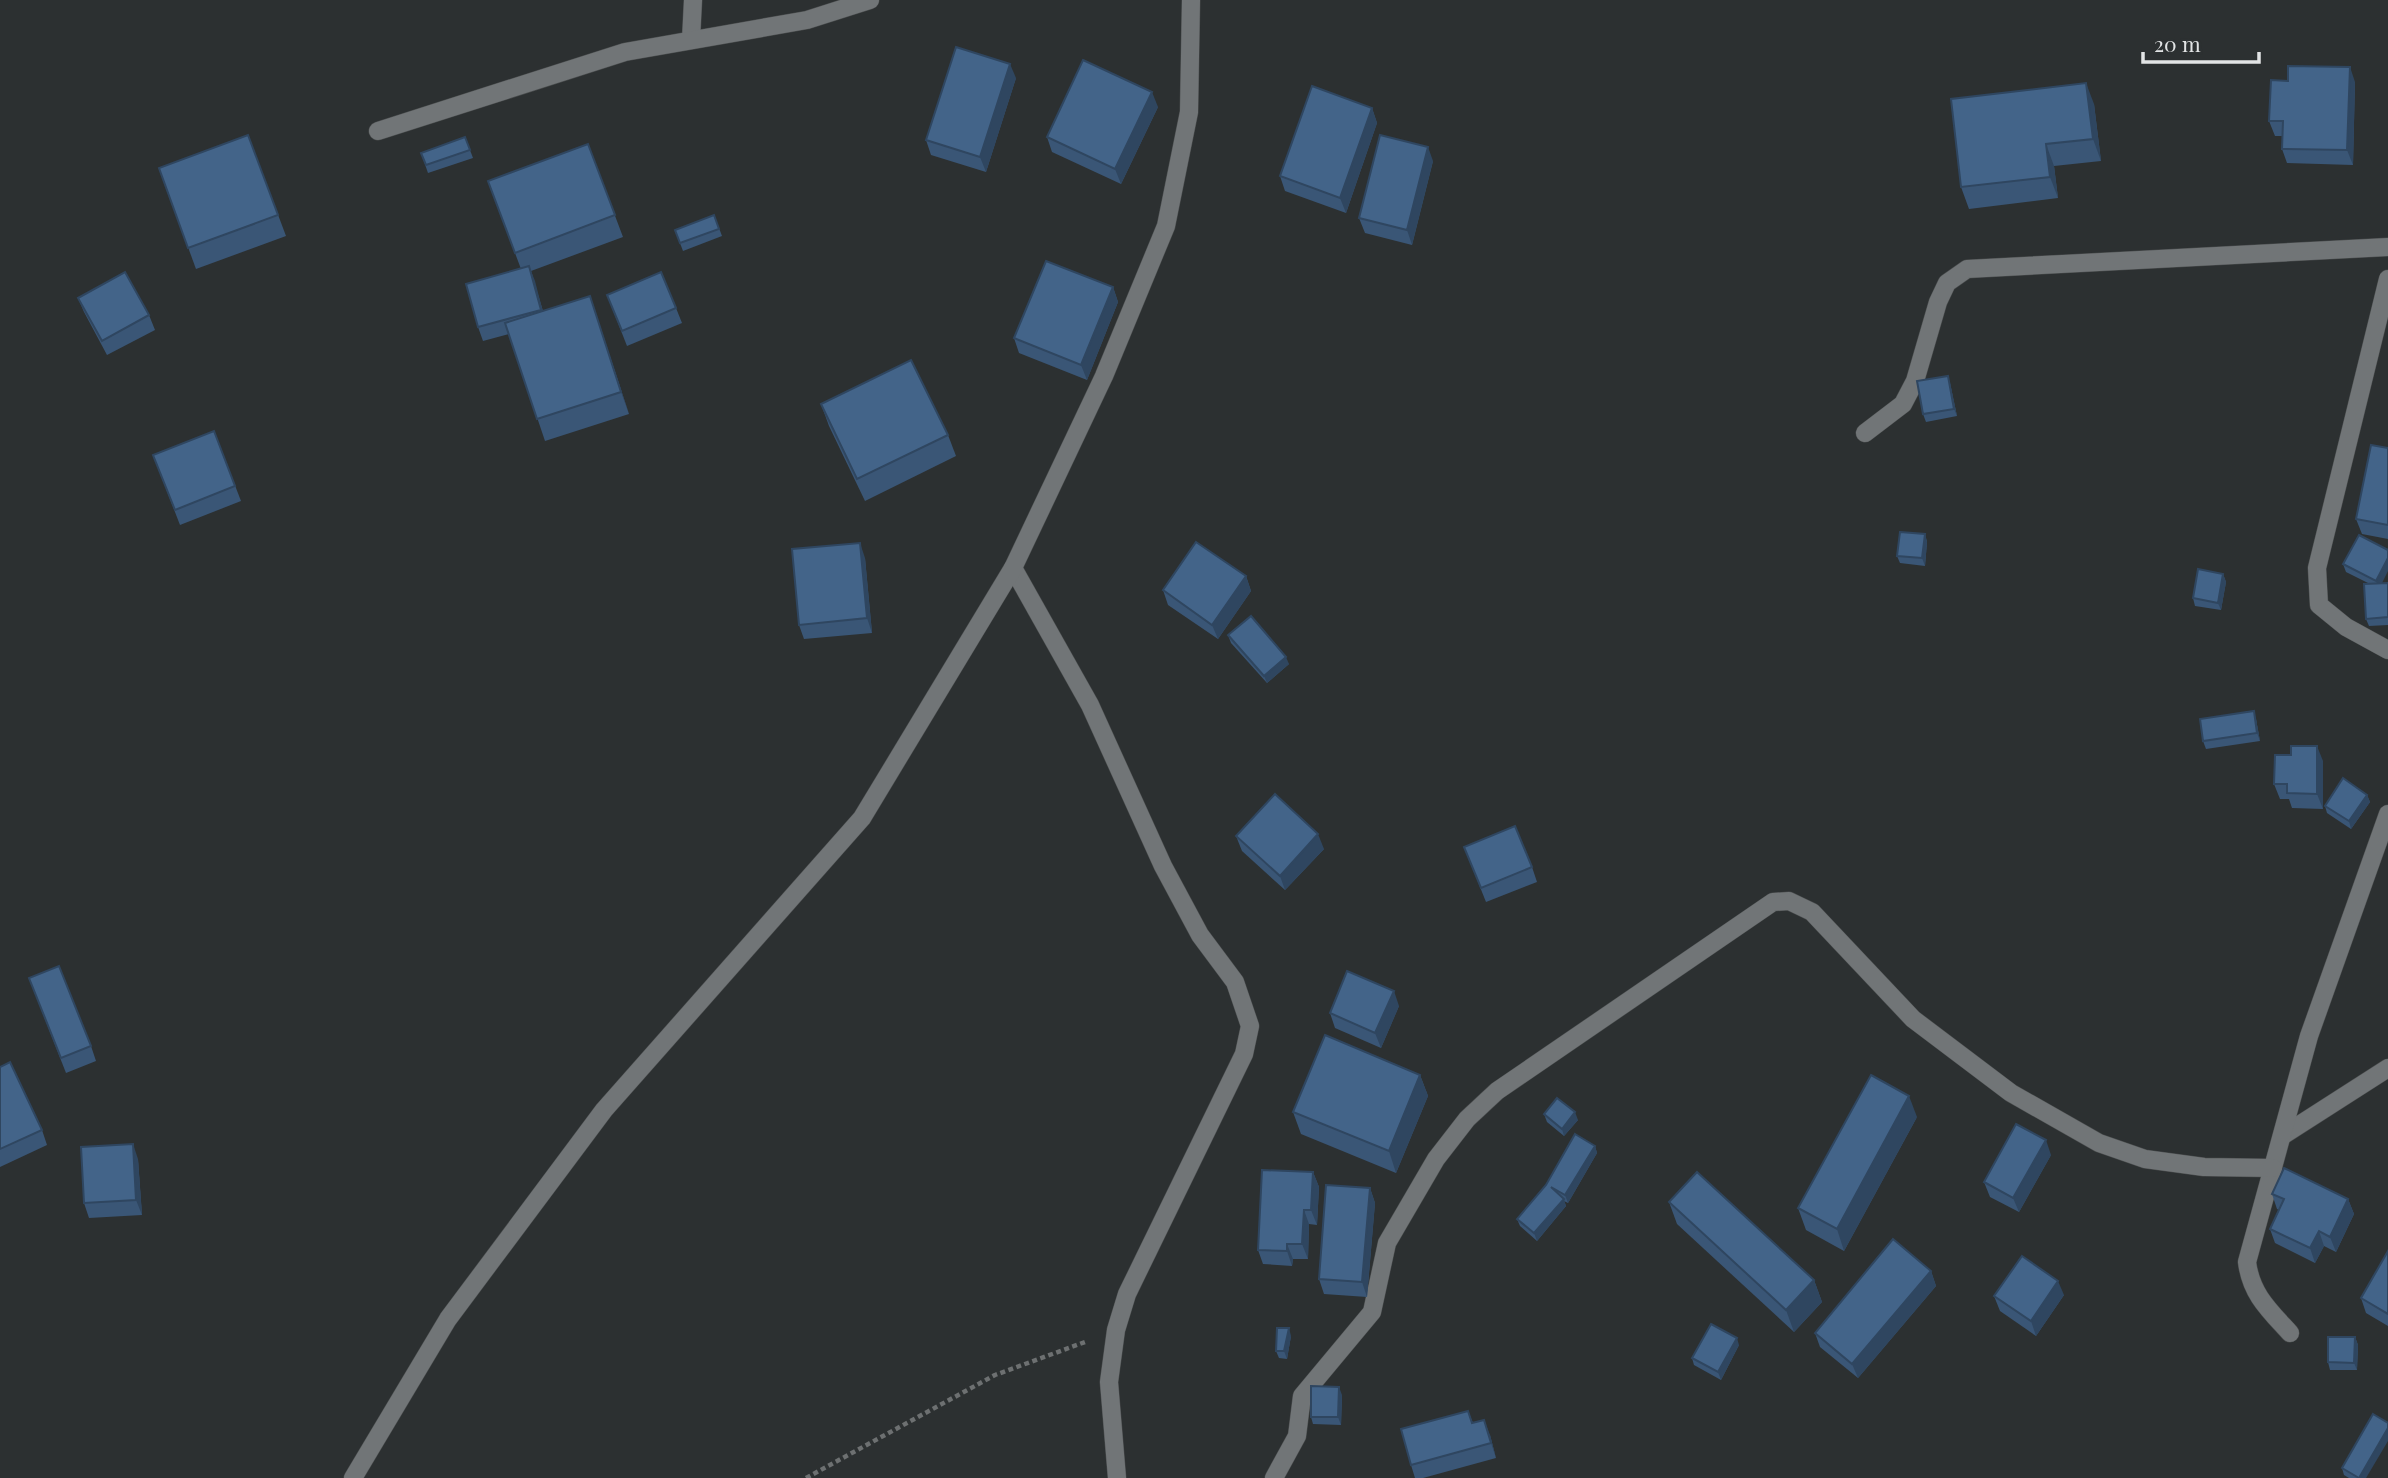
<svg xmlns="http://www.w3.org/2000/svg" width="2388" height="1478" viewBox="0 0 2388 1478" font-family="'Playfair Display',serif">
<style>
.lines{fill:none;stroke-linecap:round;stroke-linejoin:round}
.minor-casing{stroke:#4a4d4e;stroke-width:19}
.path{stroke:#6d7071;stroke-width:4.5;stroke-dasharray:5 3.5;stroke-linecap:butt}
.minor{stroke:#717577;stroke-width:18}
.wall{fill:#3a5676}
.shaded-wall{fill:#2f4660}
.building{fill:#436489;stroke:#2f4660;stroke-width:2}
</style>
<rect width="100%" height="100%" fill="#2c3031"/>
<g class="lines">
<defs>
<g id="minor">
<polyline points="691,40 693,0"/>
<polyline points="378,131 625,52 807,20 870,0"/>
<polyline points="2388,279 2317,568 2319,605 2346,627 2388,650"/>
<polyline points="1865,433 1903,404 1915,381 1938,302 1947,283 1967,269 2388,247"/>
<polyline points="1013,568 1090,705 1163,866 1200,935 1235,982 1250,1026 1244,1054 1127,1294 1116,1330 1109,1382 1117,1478"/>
<polyline points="2282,1136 2388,1068"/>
<path d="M2290,1333C2269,1310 2251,1294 2247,1262L2309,1036L2388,814"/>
<polyline points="353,1478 448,1319 604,1110 862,818 1013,568 1104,376 1166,226 1189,112 1191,0"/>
<polyline points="1274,1478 1297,1436 1302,1396 1372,1312 1387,1243 1436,1159 1467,1119 1497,1091 1773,902 1789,901 1812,912 1913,1019 2011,1093 2099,1143 2145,1159 2204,1167 2273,1168"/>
</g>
</defs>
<use href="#minor" class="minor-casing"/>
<polyline class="path" points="806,1478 995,1375 1085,1342"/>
<use href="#minor" class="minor"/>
</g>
<g class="wall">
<polygon points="1016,78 986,172 931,155 926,140"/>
<polygon points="2355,82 2353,165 2287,163 2282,149 2283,136 2275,136 2269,121"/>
<polygon points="2094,104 2101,161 2054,166 2058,198 1969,209 1961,187"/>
<polygon points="1158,107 1121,184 1052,152 1047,137"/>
<polygon points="1372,108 1377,123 1346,213 1285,191 1280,176"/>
<polygon points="248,135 286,236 196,269 159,168"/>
<polygon points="465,137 473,158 428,173 421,153"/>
<polygon points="588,144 623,237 531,271 543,311 597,317 629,414 545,441 509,334 483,341 478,327 521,269 488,181"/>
<polygon points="1433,161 1412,245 1365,233 1359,218"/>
<polygon points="714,215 722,236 683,251 675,230"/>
<polygon points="1113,287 1118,302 1087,380 1019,353 1014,338"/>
<polygon points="607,295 676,308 682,323 627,346"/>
<polygon points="78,298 149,315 155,330 107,355 84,312"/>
<polygon points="1950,383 1957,416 1926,422 1923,414"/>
<polygon points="821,404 948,435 956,456 865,501 829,426"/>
<polygon points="214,431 241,501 180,525 153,455"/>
<polygon points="2388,448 2388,539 2362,534 2356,519"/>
<polygon points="1925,534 1927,542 1925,566 1900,563 1897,556"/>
<polygon points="865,558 872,633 804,639 799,625"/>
<polygon points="2343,564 2382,583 2388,583 2388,625 2369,626 2366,619 2370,584 2346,572"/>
<polygon points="2223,574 2226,582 2221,610 2195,606 2193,598"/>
<polygon points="1246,576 1251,591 1218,639 1168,605 1163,590"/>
<polygon points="1228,635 1289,664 1267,683 1231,643"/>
<polygon points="2256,719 2260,741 2206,749 2203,741"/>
<polygon points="2323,761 2323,809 2292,808 2289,799 2280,799 2274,784"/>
<polygon points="2367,795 2370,802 2351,829 2327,813 2325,806"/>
<polygon points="1236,836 1324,849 1285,890 1242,851"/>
<polygon points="1464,847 1532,867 1537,882 1486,902"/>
<polygon points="29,978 91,1046 96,1061 66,1073"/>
<polygon points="1399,1006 1381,1048 1335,1028 1330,1013"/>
<polygon points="0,1067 42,1130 47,1145 0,1167"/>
<polygon points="1420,1075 1428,1096 1396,1173 1301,1134 1293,1112"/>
<polygon points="1544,1114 1578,1120 1564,1136 1547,1122"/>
<polygon points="1917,1117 1844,1251 1806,1230 1798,1208"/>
<polygon points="1595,1146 1597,1153 1568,1203 1564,1201 1566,1206 1537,1241 1520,1226 1517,1219"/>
<polygon points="2051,1155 2019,1212 1990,1197 1984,1182"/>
<polygon points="138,1159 142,1215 89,1218 84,1203"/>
<polygon points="1313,1172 1319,1187 1317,1225 1309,1224 1308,1259 1293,1259 1292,1266 1263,1264 1258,1250"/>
<polygon points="1370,1188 1375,1203 1367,1297 1324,1294 1319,1279"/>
<polygon points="2272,1194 2348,1199 2354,1214 2336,1252 2324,1246 2315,1263 2275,1243 2270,1229 2279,1210 2277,1209"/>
<polygon points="1669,1202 1814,1280 1822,1302 1794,1332 1677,1224"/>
<polygon points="2388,1251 2388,1326 2366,1313 2361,1298"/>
<polygon points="1931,1271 1936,1286 1858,1378 1820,1347 1815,1333"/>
<polygon points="2064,1295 2036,1336 2000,1311 1994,1296"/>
<polygon points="1291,1336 1287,1359 1279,1358 1276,1351"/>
<polygon points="2355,1337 2358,1345 2357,1370 2330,1370 2328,1362"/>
<polygon points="1739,1345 1721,1380 1694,1365 1692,1358"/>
<polygon points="1342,1395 1341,1425 1313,1424 1311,1417"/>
<polygon points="1468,1411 1473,1423 1490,1435 1496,1458 1423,1478 1415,1478 1411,1465"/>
<polygon points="2342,1468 2366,1478 2349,1478 2344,1475"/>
</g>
<g class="shaded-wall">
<polygon points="1010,64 1016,78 986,172 980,157"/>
<polygon points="2350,67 2355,82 2353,165 2347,150"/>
<polygon points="2086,83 2094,104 2101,161 2093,139"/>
<polygon points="1152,92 1158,107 1121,184 1115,169"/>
<polygon points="1372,108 1377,123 1346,213 1340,198"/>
<polygon points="2046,144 2054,166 2058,198 2050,177"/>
<polygon points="1428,147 1433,161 1412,245 1407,230"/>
<polygon points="529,266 535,281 546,324 541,310"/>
<polygon points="1113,287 1118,302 1087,380 1081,365"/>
<polygon points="590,296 597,317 629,414 621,392"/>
<polygon points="1948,376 1950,383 1957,416 1954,409"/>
<polygon points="1925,534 1927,542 1925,566 1922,558"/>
<polygon points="860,543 865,558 872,633 867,618"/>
<polygon points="2388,558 2388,571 2379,589 2376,581"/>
<polygon points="2223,574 2226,582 2221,610 2218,603"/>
<polygon points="1246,576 1251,591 1218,639 1212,625"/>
<polygon points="1286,657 1289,664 1267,683 1264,676"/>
<polygon points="2254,711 2256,719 2260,741 2257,733"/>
<polygon points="2317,746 2323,761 2323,809 2317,794"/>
<polygon points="2367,795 2370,802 2351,829 2349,821"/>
<polygon points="1318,834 1324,849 1285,890 1280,876"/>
<polygon points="1394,991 1399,1006 1381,1048 1375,1033"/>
<polygon points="1420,1075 1428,1096 1396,1173 1389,1151"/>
<polygon points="1909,1096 1917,1117 1844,1251 1837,1229"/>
<polygon points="1575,1112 1578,1120 1564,1136 1562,1129"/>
<polygon points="2046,1140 2051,1155 2019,1212 2013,1198"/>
<polygon points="133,1144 138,1159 142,1215 136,1200"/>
<polygon points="1595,1146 1597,1153 1568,1203 1565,1195"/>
<polygon points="1313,1172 1319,1187 1317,1225 1311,1210"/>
<polygon points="1370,1188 1375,1203 1367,1297 1362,1282"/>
<polygon points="1564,1199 1566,1206 1537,1241 1534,1233"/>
<polygon points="2348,1199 2354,1214 2336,1252 2330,1237"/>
<polygon points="1304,1210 1309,1224 1308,1259 1302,1244"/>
<polygon points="2319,1231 2324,1246 2315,1263 2310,1248"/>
<polygon points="1287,1244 1293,1259 1292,1266 1287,1251"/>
<polygon points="1931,1271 1936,1286 1858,1378 1852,1364"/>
<polygon points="1814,1280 1822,1302 1794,1332 1786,1310"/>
<polygon points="2058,1281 2064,1295 2036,1336 2031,1321"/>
<polygon points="1289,1328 1291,1336 1287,1359 1284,1351"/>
<polygon points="2355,1337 2358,1345 2357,1370 2354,1363"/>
<polygon points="1737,1338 1739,1345 1721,1380 1718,1372"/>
<polygon points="1339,1387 1342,1395 1341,1425 1338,1417"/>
<polygon points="1484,1420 1490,1435 1496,1458 1491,1443"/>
<polygon points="2388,1428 2388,1441 2366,1478 2359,1478"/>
</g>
<g class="building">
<polygon points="956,47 1010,64 980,157 926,140"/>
<polygon points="1083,60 1152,92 1115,169 1047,137"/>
<polygon points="2288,66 2350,67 2347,150 2282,149 2283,121 2269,121 2271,80 2288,81"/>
<polygon points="2086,83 2093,139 2046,144 2050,177 1961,187 1951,99"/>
<polygon points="1312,86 1372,108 1340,198 1280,176"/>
<polygon points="248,135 278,215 188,248 159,168"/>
<polygon points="1380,135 1428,147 1407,230 1359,218"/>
<polygon points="465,137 470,150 426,165 421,153"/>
<polygon points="588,144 615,215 515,253 488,181"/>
<polygon points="714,215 719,229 680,243 675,230"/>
<polygon points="1046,261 1113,287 1081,365 1014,338"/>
<polygon points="529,266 541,310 478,327 466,284"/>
<polygon points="125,272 149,315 102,341 78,298"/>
<polygon points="661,272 676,308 622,331 607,295"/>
<polygon points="590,296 621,392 537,419 505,323"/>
<polygon points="911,360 948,435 857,479 821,404"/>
<polygon points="1948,376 1954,409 1923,414 1917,381"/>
<polygon points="214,431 235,486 175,510 153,455"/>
<polygon points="2371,445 2388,448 2388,525 2356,519"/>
<polygon points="1900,532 1925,534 1922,558 1897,556"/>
<polygon points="2359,535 2388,550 2388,558 2376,581 2343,564"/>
<polygon points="1196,542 1246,576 1212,625 1163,590"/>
<polygon points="860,543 867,618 799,625 792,549"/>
<polygon points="2198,569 2223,574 2218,603 2193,598"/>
<polygon points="2388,583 2388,617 2366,619 2364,584"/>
<polygon points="1251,616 1286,657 1264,676 1228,635"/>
<polygon points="2254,711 2257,733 2203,741 2200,719"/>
<polygon points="2291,746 2317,746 2317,794 2287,793 2287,784 2274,784 2275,755 2291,755"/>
<polygon points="2343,778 2367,795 2349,821 2325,806"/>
<polygon points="1275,794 1318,834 1280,876 1236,836"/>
<polygon points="1515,826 1532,867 1481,888 1464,847"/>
<polygon points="59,966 91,1046 61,1058 29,978"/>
<polygon points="1347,971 1394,991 1375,1033 1330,1013"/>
<polygon points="1325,1035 1420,1075 1389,1151 1293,1112"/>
<polygon points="10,1062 42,1130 0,1149 0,1067"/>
<polygon points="1871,1075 1909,1096 1837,1229 1798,1208"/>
<polygon points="1557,1098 1575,1112 1562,1129 1544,1114"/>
<polygon points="2016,1124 2046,1140 2013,1198 1984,1182"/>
<polygon points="1575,1134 1595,1146 1565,1195 1551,1187 1564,1199 1534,1233 1517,1219 1546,1185"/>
<polygon points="133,1144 136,1200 84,1203 81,1147"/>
<polygon points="2284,1168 2348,1199 2330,1237 2319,1231 2310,1248 2270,1229 2284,1199 2272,1194"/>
<polygon points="1262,1170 1313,1172 1311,1210 1304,1210 1302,1244 1287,1244 1287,1251 1258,1250"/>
<polygon points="1697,1172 1814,1280 1786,1310 1669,1202"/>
<polygon points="1326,1185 1370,1188 1362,1282 1319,1279"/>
<polygon points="1893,1239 1931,1271 1852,1364 1815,1333"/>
<polygon points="2388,1251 2388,1314 2361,1298"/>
<polygon points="2022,1256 2058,1281 2031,1321 1994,1296"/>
<polygon points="1711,1324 1737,1338 1718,1372 1692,1358"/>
<polygon points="1277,1328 1289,1328 1284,1351 1276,1351"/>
<polygon points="2328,1337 2355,1337 2354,1363 2328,1362"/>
<polygon points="1311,1386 1339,1387 1338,1417 1311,1417"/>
<polygon points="1468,1411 1472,1423 1484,1420 1491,1443 1411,1465 1401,1429"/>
<polygon points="2373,1414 2388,1423 2388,1428 2359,1478 2342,1468"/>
</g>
<path d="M2143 52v10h116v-10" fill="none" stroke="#e2e4e5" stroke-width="3.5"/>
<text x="2154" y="52" font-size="21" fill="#e2e4e5" stroke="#2c3031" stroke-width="5" paint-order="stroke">20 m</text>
</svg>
